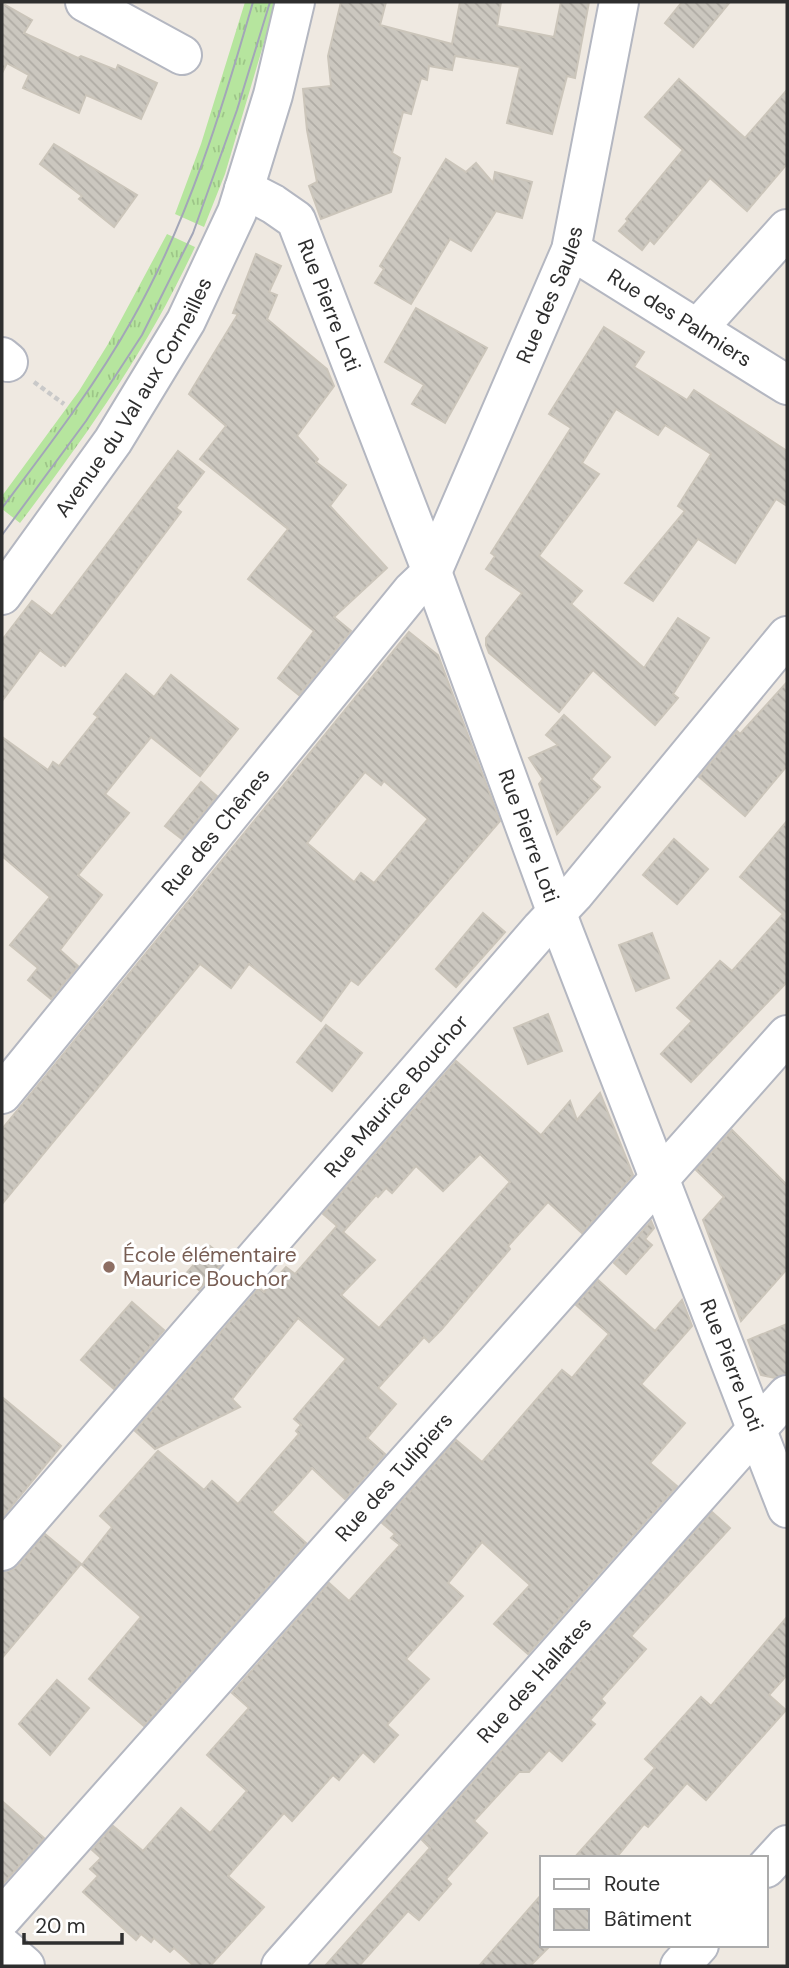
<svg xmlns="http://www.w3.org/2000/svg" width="789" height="1968" viewBox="0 0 789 1968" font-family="'DM Sans',sans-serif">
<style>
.grass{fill:url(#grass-tufts)}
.building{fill:url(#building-back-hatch);stroke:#cbc5ba;stroke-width:2;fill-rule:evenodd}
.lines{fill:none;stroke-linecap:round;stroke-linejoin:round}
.minor-casing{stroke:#b4b7c1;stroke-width:42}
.path{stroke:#c9c9c9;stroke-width:4.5;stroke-dasharray:5 3.5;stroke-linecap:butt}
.minor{stroke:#fff;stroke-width:38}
.tram{stroke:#a3a6b8;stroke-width:2}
.education-dot{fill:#8d6e63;stroke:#fff;stroke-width:2.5}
.labels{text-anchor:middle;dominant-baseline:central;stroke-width:6;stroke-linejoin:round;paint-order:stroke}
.street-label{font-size:21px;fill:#2e2e2e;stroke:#fff}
.education-label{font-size:21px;fill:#785e54;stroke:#fff;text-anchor:start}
</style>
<defs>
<pattern id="grass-tufts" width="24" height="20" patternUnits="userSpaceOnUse" patternTransform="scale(1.75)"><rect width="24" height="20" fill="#b6e59e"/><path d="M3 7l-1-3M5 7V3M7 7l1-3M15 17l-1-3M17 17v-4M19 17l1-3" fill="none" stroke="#9dc588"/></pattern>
<pattern id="building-back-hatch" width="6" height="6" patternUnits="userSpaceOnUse" patternTransform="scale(1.75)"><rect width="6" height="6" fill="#cbc7bf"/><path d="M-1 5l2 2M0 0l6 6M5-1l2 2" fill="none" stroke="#afaba4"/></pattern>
</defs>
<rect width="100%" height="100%" fill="#efe9e1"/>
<g class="grass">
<polygon points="245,2 276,2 225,174 204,227 175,214 201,144"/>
<path d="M167,234L195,247C148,348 88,434 20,523L2,509V496L79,391L108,344Z"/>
</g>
<g class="building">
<polygon points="341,2 386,2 380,25 452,44 460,2 501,2 497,26 554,37 561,2 589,2 575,78 567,76 552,134 507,123 520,67 455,56 452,70 429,66 427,80 421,78 411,114 403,112 392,153 400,158 391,192 321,219 309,186 317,182 307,130 303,89 331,86 328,56"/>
<polygon points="682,2 730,2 693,47 665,23"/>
<polygon points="2,3 32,20 24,33 78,58 81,56 116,70 118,65 157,83 141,119 86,95 79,113 23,88 29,75 7,63 2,73"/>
<polygon points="679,79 745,138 787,90 787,164 747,211 710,178 654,244 650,240 642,250 619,231 628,221 626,219 683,150 645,117"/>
<polygon points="54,144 137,195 114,227 79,199 82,196 40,164"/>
<polygon points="446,159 466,172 476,163 493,183 495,172 532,182 522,218 496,211 471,251 450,239 411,304 375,283 384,269 380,266"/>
<polygon points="256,254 281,266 269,292 277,295 267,319 327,369 334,386 297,436 318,459 316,462 346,485 330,506 387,568 334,617 351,631 299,695 278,678 314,631 248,579 288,529 200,459 226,426 189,394 238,314 233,313"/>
<polygon points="416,308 487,348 445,423 412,404 424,385 385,362"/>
<polygon points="604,327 644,352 634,367 687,400 694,390 787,451 787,506 776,499 735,563 698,539 653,601 625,583 685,511 678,506 711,454 665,425 658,435 616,409 582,463 599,474 539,556 582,591 571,604 644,668 678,618 709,638 673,694 678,698 655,725 593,670 559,712 489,653 486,645 486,638 522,593 486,569 495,556 491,553 571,428 549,414"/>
<polygon points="178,451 204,472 176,508 181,512 65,666 63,664 61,666 40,650 2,701 2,640 32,601 52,616"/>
<path d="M409,632L438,655L500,821L358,985L351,980L321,1021L249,964L231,988L200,964L2,1204V1129ZM365,772L381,785L384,781L428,819L374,883L361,873L354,882L307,843Z"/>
<polygon points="126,674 154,697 171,675 238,729 200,776 151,737 105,794 129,813 78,875 102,895 60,950 78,966 51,999 28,980 38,968 10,945 50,897 2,856 2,737 48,770 53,762 59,766 98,717 94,714"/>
<polygon points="787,682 787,766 745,816 699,777 737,731 740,734"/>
<polygon points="564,715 610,757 591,779 600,787 557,834 539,784 543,779 529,758 558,745 546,735"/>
<polygon points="201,782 217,796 182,839 165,826"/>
<polygon points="787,821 787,982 691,1082 661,1054 692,1021 677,1008 720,961 732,971 783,914 740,877"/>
<polygon points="674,839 708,869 677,904 643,875"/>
<polygon points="483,913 505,932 456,987 436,969"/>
<polygon points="652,933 669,978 636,991 619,945"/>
<polygon points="548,1014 562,1051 528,1064 514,1028"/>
<polygon points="326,1025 362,1053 332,1091 297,1062"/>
<path d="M456,1061L543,1137L542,1134L570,1101L577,1120L600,1093L633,1175L582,1233L548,1202L508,1246L510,1249L441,1330L429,1342L424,1337L378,1388L396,1404L367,1438L385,1454L345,1499L312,1468L290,1493L272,1512L306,1543L144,1726L89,1679L141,1617L82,1565L112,1527L100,1516L158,1451L204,1490L212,1481L238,1504L299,1434L296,1431L301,1425L294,1419L346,1359L298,1318L232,1399L240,1407L155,1449L135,1431L259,1288L264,1292L286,1267L295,1274L337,1226L323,1214ZM480,1154L510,1182L379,1328L341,1295L375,1260L343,1232L376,1195L378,1197L386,1188L392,1193L416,1166L443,1191Z"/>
<polygon points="732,1130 787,1185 787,1269 741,1321 703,1220 724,1197 696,1170"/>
<polygon points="651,1221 654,1228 645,1239 652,1245 626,1274 614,1263"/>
<polygon points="210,1246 226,1259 199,1290 184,1276"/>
<polygon points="598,1280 655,1331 682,1300 692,1326 641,1384 685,1423 650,1463 677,1486 528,1654 494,1624 530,1585 482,1542 448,1583 463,1596 406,1659 429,1679 387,1725 398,1735 374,1762 363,1752 339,1780 333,1775 292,1821 284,1813 228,1876 264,1907 210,1966 194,1966 174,1948 170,1952 154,1938 151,1942 141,1934 136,1940 83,1892 98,1876 90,1869 101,1858 92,1850 113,1826 143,1851 181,1808 210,1833 247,1791 207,1755 249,1708 232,1693 329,1583 349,1601 400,1545 391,1538 395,1534 382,1523 456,1440 482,1462 562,1370 572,1378 609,1334 576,1305"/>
<polygon points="132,1302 164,1330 114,1389 81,1360"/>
<polygon points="787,1324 787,1374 775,1378 761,1375 748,1340"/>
<polygon points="2,1397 61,1446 2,1518"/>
<polygon points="712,1512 730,1528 631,1636 646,1649 601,1699 605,1703 590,1720 595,1724 562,1761 549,1750 529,1772 519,1772 474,1821 487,1833 446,1879 451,1884 419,1920 408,1911 359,1966 325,1966 430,1848 422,1840"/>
<polygon points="45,1534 81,1564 2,1658 2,1572 10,1571 18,1566"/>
<polygon points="787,1617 787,1675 769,1695 786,1710 706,1800 687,1783 648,1827 644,1824 616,1858 574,1858 655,1768 645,1759 701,1697 711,1706"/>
<polygon points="57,1680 89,1708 50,1755 19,1724"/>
<polygon points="2,1801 44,1838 2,1885"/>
<polygon points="542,1894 542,1945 551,1945 530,1966 479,1966"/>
</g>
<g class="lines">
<defs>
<g id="minor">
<polyline points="85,2 182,55"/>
<path id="s1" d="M244,189L273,204L296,220L432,572L563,930L787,1508"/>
<path id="s2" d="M571,250L787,385"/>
<polyline points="698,328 787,229"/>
<polyline points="2,357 8,362"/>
<path id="s3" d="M2,595L113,441L186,321L237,212L273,95L295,2"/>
<path id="s4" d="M2,1094L412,591L432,572L571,250L619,2"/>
<path id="s5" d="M2,1551L541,929L575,893L787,636"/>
<polyline points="766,1868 787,1845"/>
<path id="s6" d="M2,1918L787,1035"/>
<polyline points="2,1946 25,1966"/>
<path id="s7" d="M281,1966L787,1395"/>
<polyline points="680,1966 699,1945"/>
</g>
</defs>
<use href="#minor" class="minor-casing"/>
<polyline class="path" points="34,382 64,404"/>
<use href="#minor" class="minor"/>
<g class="tram">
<path d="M2,508C48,447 95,386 132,320C188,221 222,110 253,2"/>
<polyline points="2,535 86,421 142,335 193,233 237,110 270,2"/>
</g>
</g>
<circle class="education-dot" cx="109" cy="1267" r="7"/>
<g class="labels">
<g class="street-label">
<text stroke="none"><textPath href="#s4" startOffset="978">Rue des Saules</textPath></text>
<text stroke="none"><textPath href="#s1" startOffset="152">Rue Pierre Loti</textPath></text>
<text stroke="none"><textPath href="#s2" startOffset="128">Rue des Palmiers</textPath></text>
<text stroke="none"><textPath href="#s3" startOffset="238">Avenue du Val aux Corneilles</textPath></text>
<text stroke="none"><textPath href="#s4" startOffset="338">Rue des Chênes</textPath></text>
<text stroke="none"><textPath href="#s1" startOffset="719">Rue Pierre Loti</textPath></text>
<text stroke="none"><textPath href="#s5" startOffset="602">Rue Maurice Bouchor</textPath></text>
<text stroke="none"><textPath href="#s1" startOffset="1286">Rue Pierre Loti</textPath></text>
<text stroke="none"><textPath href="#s6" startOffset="590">Rue des Tulipiers</textPath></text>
<text stroke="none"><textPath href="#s7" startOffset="382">Rue des Hallates</textPath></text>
</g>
<g class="education-label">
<text x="123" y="1255">École élémentaire<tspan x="123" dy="24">Maurice Bouchor</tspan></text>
</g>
</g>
<rect width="789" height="1968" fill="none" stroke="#2e2e2e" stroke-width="7"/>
<rect x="540" y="1856" width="228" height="91" fill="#ffffff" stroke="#ababab" stroke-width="2"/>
<rect x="554" y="1879" width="35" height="10" fill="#ffffff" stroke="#ababab" stroke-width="2"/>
<text x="604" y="1891" font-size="21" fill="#2e2e2e">Route</text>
<rect x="554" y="1909" width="35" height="21" fill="url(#building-back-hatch)" stroke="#ababab" stroke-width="2"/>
<text x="604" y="1926" font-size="21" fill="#2e2e2e">Bâtiment</text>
<path d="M24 1933v10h98v-10" fill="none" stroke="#2e2e2e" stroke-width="3.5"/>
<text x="35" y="1933" font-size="21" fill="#2e2e2e" stroke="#ffffff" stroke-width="5" paint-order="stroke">20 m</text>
</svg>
